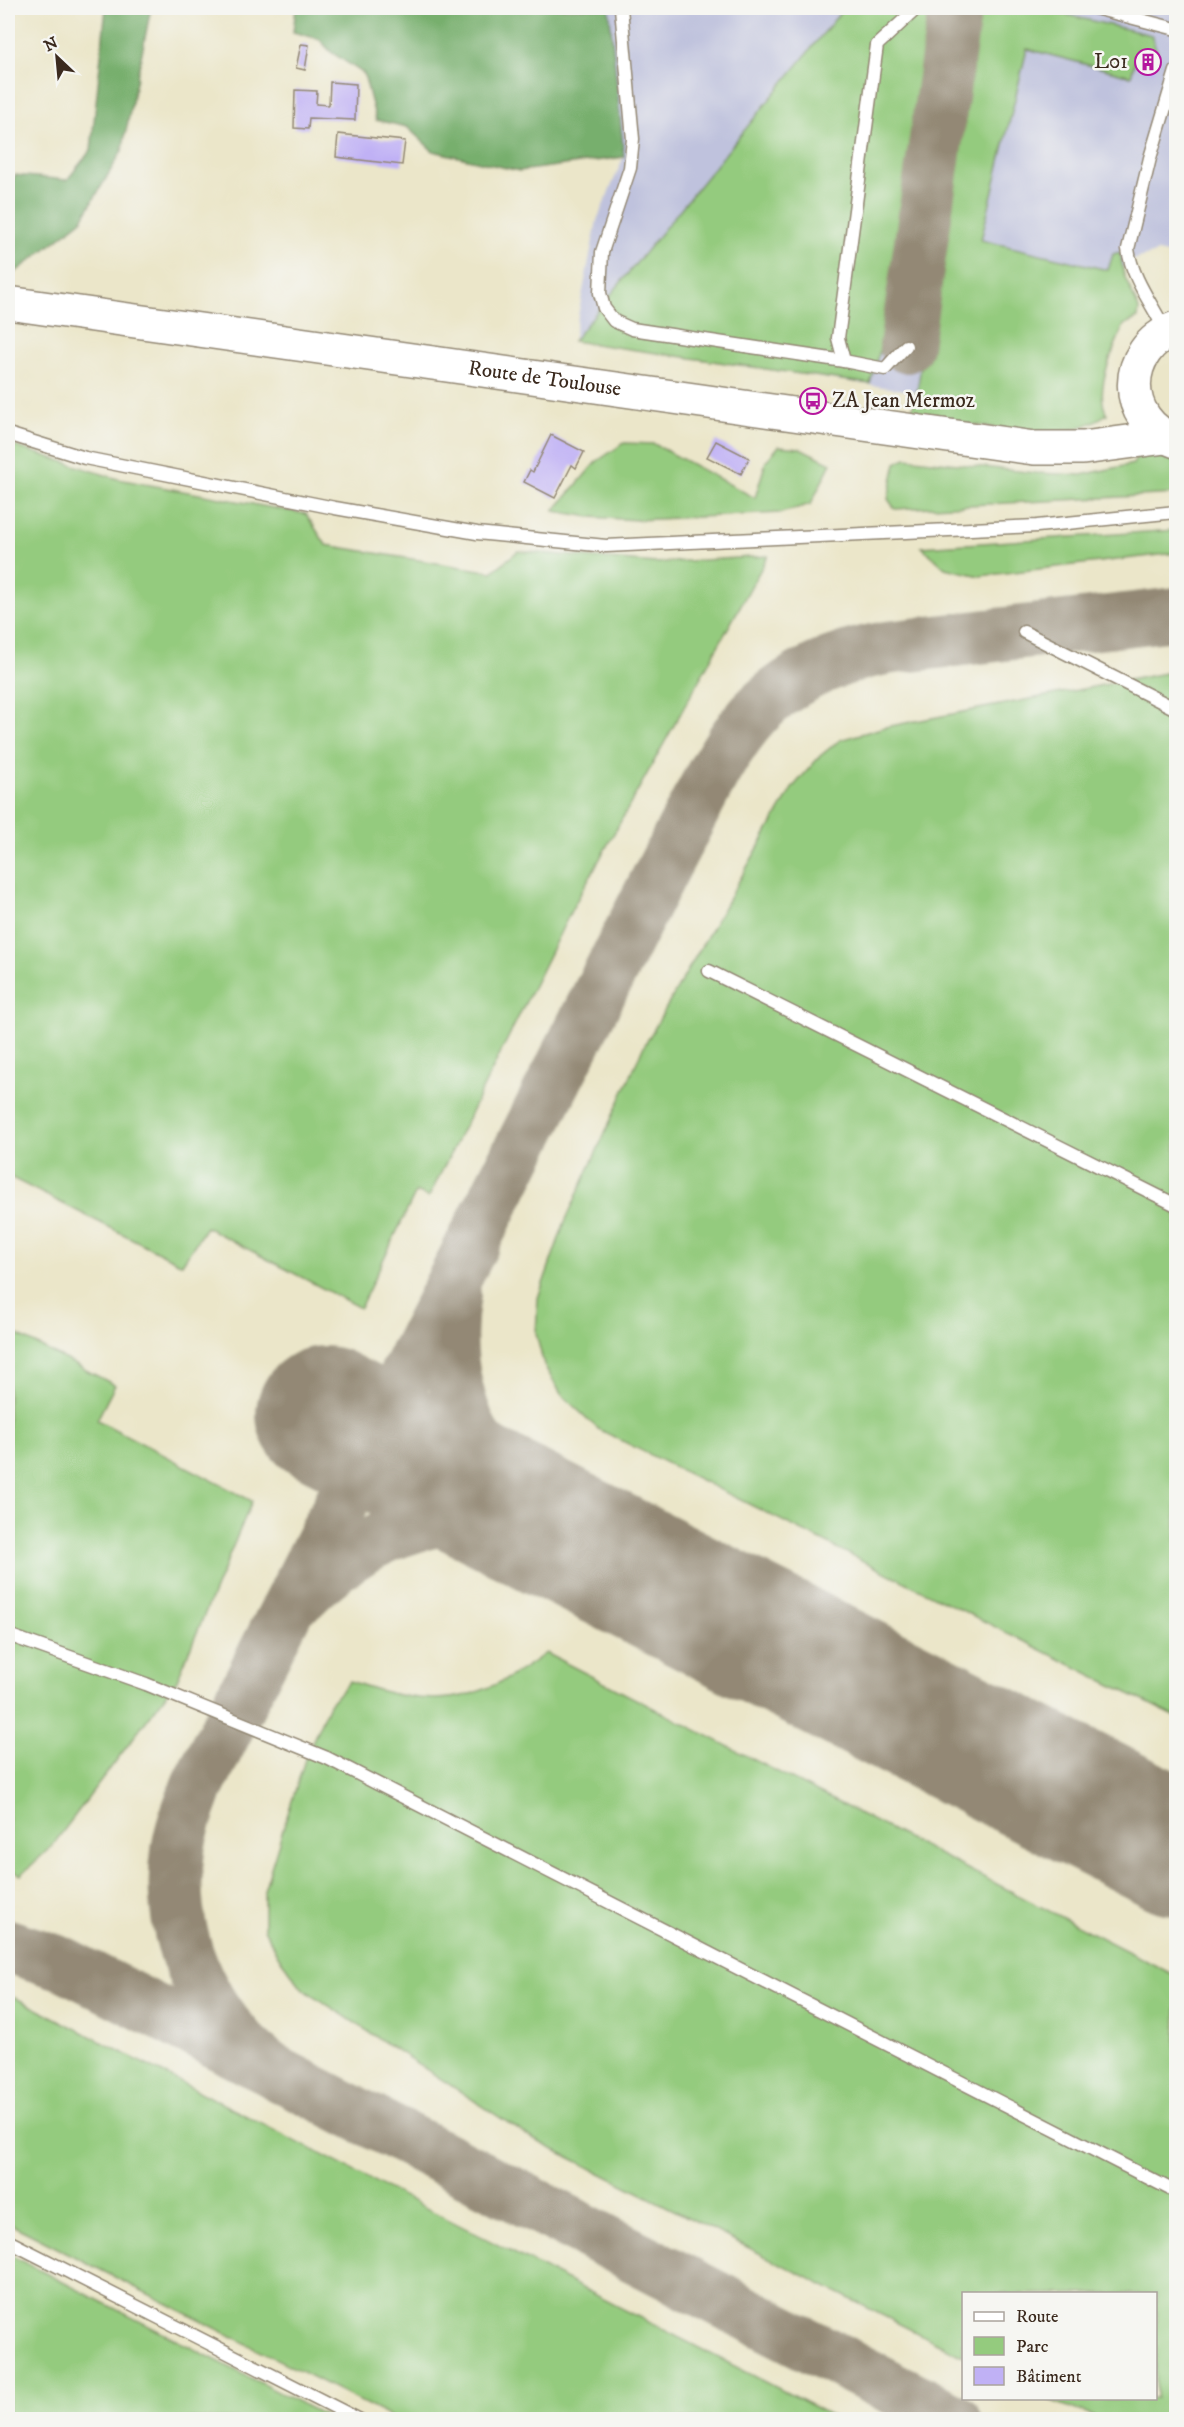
<svg xmlns="http://www.w3.org/2000/svg" width="1184" height="2427" viewBox="0 0 1184 2427" font-family="'IM FELL DW Pica',serif">
<style>
.industrial{fill:#bfc2dd}
.green{fill:#94cb7e;stroke:#687a4e;stroke-width:1.5}
.forest{fill:#77af6d;stroke:#596c46;stroke-width:1.5}
.lines{fill:none;stroke-linecap:round;stroke-linejoin:round}
.taxiway{stroke:#938874;stroke-width:54}
.runway{stroke:#938874;stroke-width:136}
.building{fill:#c0b1f5}
.service-casing{stroke:#938874;stroke-width:15}
.secondary-casing{stroke:#938874;stroke-width:36}
.service{stroke:#fff;stroke-width:12}
.secondary{stroke:#fff;stroke-width:33}
.labels{text-anchor:middle;dominant-baseline:central;stroke-width:5;stroke-linejoin:round;paint-order:stroke}
.poi-label{font-size:21px;fill:#3b2a1e;stroke:#f6f6f2;text-anchor:end}
.street-label{font-size:21px;fill:#3b2a1e;stroke:#f6f6f2}
</style>
<rect width="100%" height="100%" fill="#f6f6f2"/>
<filter id="ink" filterUnits="userSpaceOnUse"><feTurbulence type="fractalNoise" baseFrequency=".0167" numOctaves="2"/><feDisplacementMap in="SourceGraphic" scale="12" xChannelSelector="R" yChannelSelector="G"/><feConvolveMatrix kernelMatrix="1 2 1 2 8 2 1 2 1" color-interpolation-filters="sRGB"/></filter>
<filter id="wash" filterUnits="userSpaceOnUse"><feTurbulence type="fractalNoise" baseFrequency=".008" numOctaves="4" result="noise"/><feDisplacementMap in="SourceGraphic" scale="24" xChannelSelector="R" yChannelSelector="G"/><feGaussianBlur stdDeviation="1.35" result="paint"/><feColorMatrix in="noise" values="0 0 0 0 0 0 0 0 0 0 0 0 0 0 0 0 0 1.4 0 .05"/><feComposite in="paint" operator="in"/></filter>
<g filter="url(#wash)">
<rect width="100%" height="100%" fill="#ebe6c9"/>
<polygon class="industrial" points="609,8 1176,8 1176,256 1158,252 1130,261 1106,282 917,392 573,341 597,220 624,156"/>
<g class="green">
<polygon points="844,8 931,8 888,322 870,384 573,341"/>
<path d="M977,8H1038L1151,35L1158,54L1138,49L1131,76L1027,49L981,240L1108,270L1113,254L1120,252L1124,275L1139,309L1138,318L1124,325C1114,348 1093,391 1107,414C1071,439 1031,432 990,427C963,423 937,420 910,417L917,392Z"/>
<polygon points="624,443 654,444 755,498 766,461 779,446 800,448 831,463 811,504 781,513 637,520 590,517 554,511 596,462"/>
<polygon points="8,444 118,479 306,514 326,545 492,572 518,551 655,563 768,556 572,909 429,1197 416,1192 360,1308 206,1227 182,1264 8,1176"/>
<polygon points="1176,452 1176,494 895,509 888,499 896,463 906,458 1036,473 1081,475 1133,464 1138,455"/>
<polygon points="1176,530 1176,553 980,576 945,568 922,547"/>
<polygon points="1176,671 1176,1717 598,1429 561,1394 544,1365 536,1334 538,1298 564,1224 643,1048 793,787 820,756 840,740 885,727"/>
<polygon points="8,1330 115,1385 97,1420 252,1501 177,1680 52,1846 21,1875 8,1870"/>
<path d="M546,1653L1176,1976V2419H1100L1047,2399L1156,2398V2294H964L963,2356L533,2139L303,1989L278,1956L264,1928V1890L306,1756L329,1704L350,1681C433,1710 474,1706 546,1653Z"/>
<polygon points="8,1994 838,2419 395,2419 8,2223"/>
<polygon points="8,2254 331,2419 8,2419"/>
</g>
<g class="forest">
<path d="M106,8H151L122,151L81,221L8,278V245L13,242C2,222 6,194 15,175L67,180L91,150Z"/>
<polygon points="296,8 609,8 624,157 519,171 433,151 407,127 376,120 364,74 331,52 319,39 293,32"/>
</g>
<g class="lines">
<g class="taxiway">
<polyline points="906,346 955,8"/>
<path d="M454,1294C443,1357 457,1421 496,1472C512,1494 533,1512 554,1531"/>
<path d="M302,1596C358,1539 432,1506 513,1520C527,1522 540,1527 554,1531"/>
<polyline points="8,1946 64,1964 955,2420"/>
<path d="M282,2077C207,2028 165,1940 178,1851C181,1828 190,1806 198,1785C321,1542 445,1298 568,1055C605,982 642,908 680,836C702,794 722,750 754,714C789,677 837,657 886,648L1176,614"/>
</g>
<polyline class="runway" points="324,1414 1176,1847"/>
</g>
<g id="blocks">
<g class="building">
<polygon points="301,44 309,45 305,70 296,68"/>
<polygon points="1143,51 1158,56 1154,72 1138,68"/>
<polygon points="330,82 356,84 355,120 309,118 308,129 294,128 295,90 317,91 316,104 329,105"/>
<polygon points="338,134 405,141 402,165 336,157"/>
<polygon points="551,435 584,452 576,468 572,465 555,498 524,482 530,470 533,472"/>
<polygon points="716,441 749,458 741,474 707,457"/>
</g>
</g>
</g>
<g filter="url(#ink)">
<use href="#blocks" fill-opacity="0" stroke="#938874" stroke-width="1.5"/>
<g class="lines">
<defs>
<g id="service">
<polyline points="621,8 633,139 630,168 602,252 600,293 604,308 614,321 632,329 844,361"/>
<polyline points="1095,8 1176,29"/>
<path d="M1166,332C1153,305 1132,279 1128,249L1150,158L1176,71"/>
<polyline points="906,346 885,369 844,361 838,338 877,45 917,8"/>
<polyline points="8,434 85,458 335,508 477,533 606,546 1037,526 1176,512"/>
<polyline points="1024,632 1176,709"/>
<polyline points="709,971 1176,1205"/>
<polyline points="8,1635 146,1684 327,1758 1176,2192"/>
<polyline points="8,2241 360,2420"/>
</g>
<g id="secondary">
<path id="s1" d="M8,303L1034,448H1083L1165,437"/>
<path d="M1176,328C1121,349 1120,421 1176,441"/>
</g>
</defs>
<use href="#service" class="service-casing"/>
<use href="#secondary" class="secondary-casing"/>
<use href="#service" class="service"/>
<use href="#secondary" class="secondary"/>
</g>
</g>
<defs>
<symbol id="building-ring" viewBox="-11 -11 22 22"><circle r="9.5" fill="#f6f6f2" stroke="#b5179e" stroke-width="1.5"/><path d="M-4-6H4V6H1V3H-1V6H-4ZM-2.5-4.3h1.7v1.8h-1.7ZM.8-4.3h1.7v1.8H.8ZM-2.5-1h1.7V.8h-1.7ZM.8-1h1.7V.8H.8Z" fill="#b5179e"/></symbol>
<symbol id="bus-ring" viewBox="-11 -11 22 22"><circle r="9.5" fill="#f6f6f2" stroke="#b5179e" stroke-width="1.5"/><path d="M-5-6H5V4H4V6H2V4H-2V6H-4V4H-5ZM-3.5-4V0h7V-4ZM-3.5 1.2v1.5H-2V1.2ZM2 1.2v1.5H3.5V1.2Z" fill="#b5179e"/></symbol>
</defs>
<g fill-rule="evenodd">
<use href="#building-ring" x="1133" y="47" width="30" height="30"/>
<use href="#bus-ring" x="798" y="386" width="30" height="30"/>
</g>
<g class="labels">
<g class="poi-label">
<text x="1128" y="62">L01</text>
<text x="832" y="401" text-anchor="start">ZA Jean Mermoz</text>
</g>
<g class="street-label">
<text stroke="none"><textPath href="#s1" startOffset="542">Route de Toulouse</textPath></text>
</g>
</g>
<rect width="1184" height="2427" fill="none" stroke="#f6f6f2" stroke-width="30"/>
<rect x="962" y="2292" width="195" height="108" fill="#f6f6f2" stroke="#aba49d" stroke-width="1.5"/>
<rect x="974" y="2312" width="30" height="9" fill="#ffffff" stroke="#aba49d" stroke-width="1.5"/>
<text x="1016" y="2322" font-size="18" fill="#3b2a1e">Route</text>
<rect x="974" y="2337" width="30" height="18" fill="#94cb7e" stroke="#aba49d" stroke-width="1.5"/>
<text x="1016" y="2352" font-size="18" fill="#3b2a1e">Parc</text>
<rect x="974" y="2367" width="30" height="18" fill="#c0b1f5" stroke="#aba49d" stroke-width="1.5"/>
<text x="1016" y="2382" font-size="18" fill="#3b2a1e">Bâtiment</text>
<g transform="translate(57 57) rotate(334)" stroke="#f6f6f2" stroke-width="4.5" paint-order="stroke">
<path d="M0-4.5L10 22L0 15L-10 22Z" fill="#3b2a1e"/>
<text y="-9" font-size="16" font-weight="bold" text-anchor="middle" fill="#3b2a1e">N</text>
</g>
</svg>
